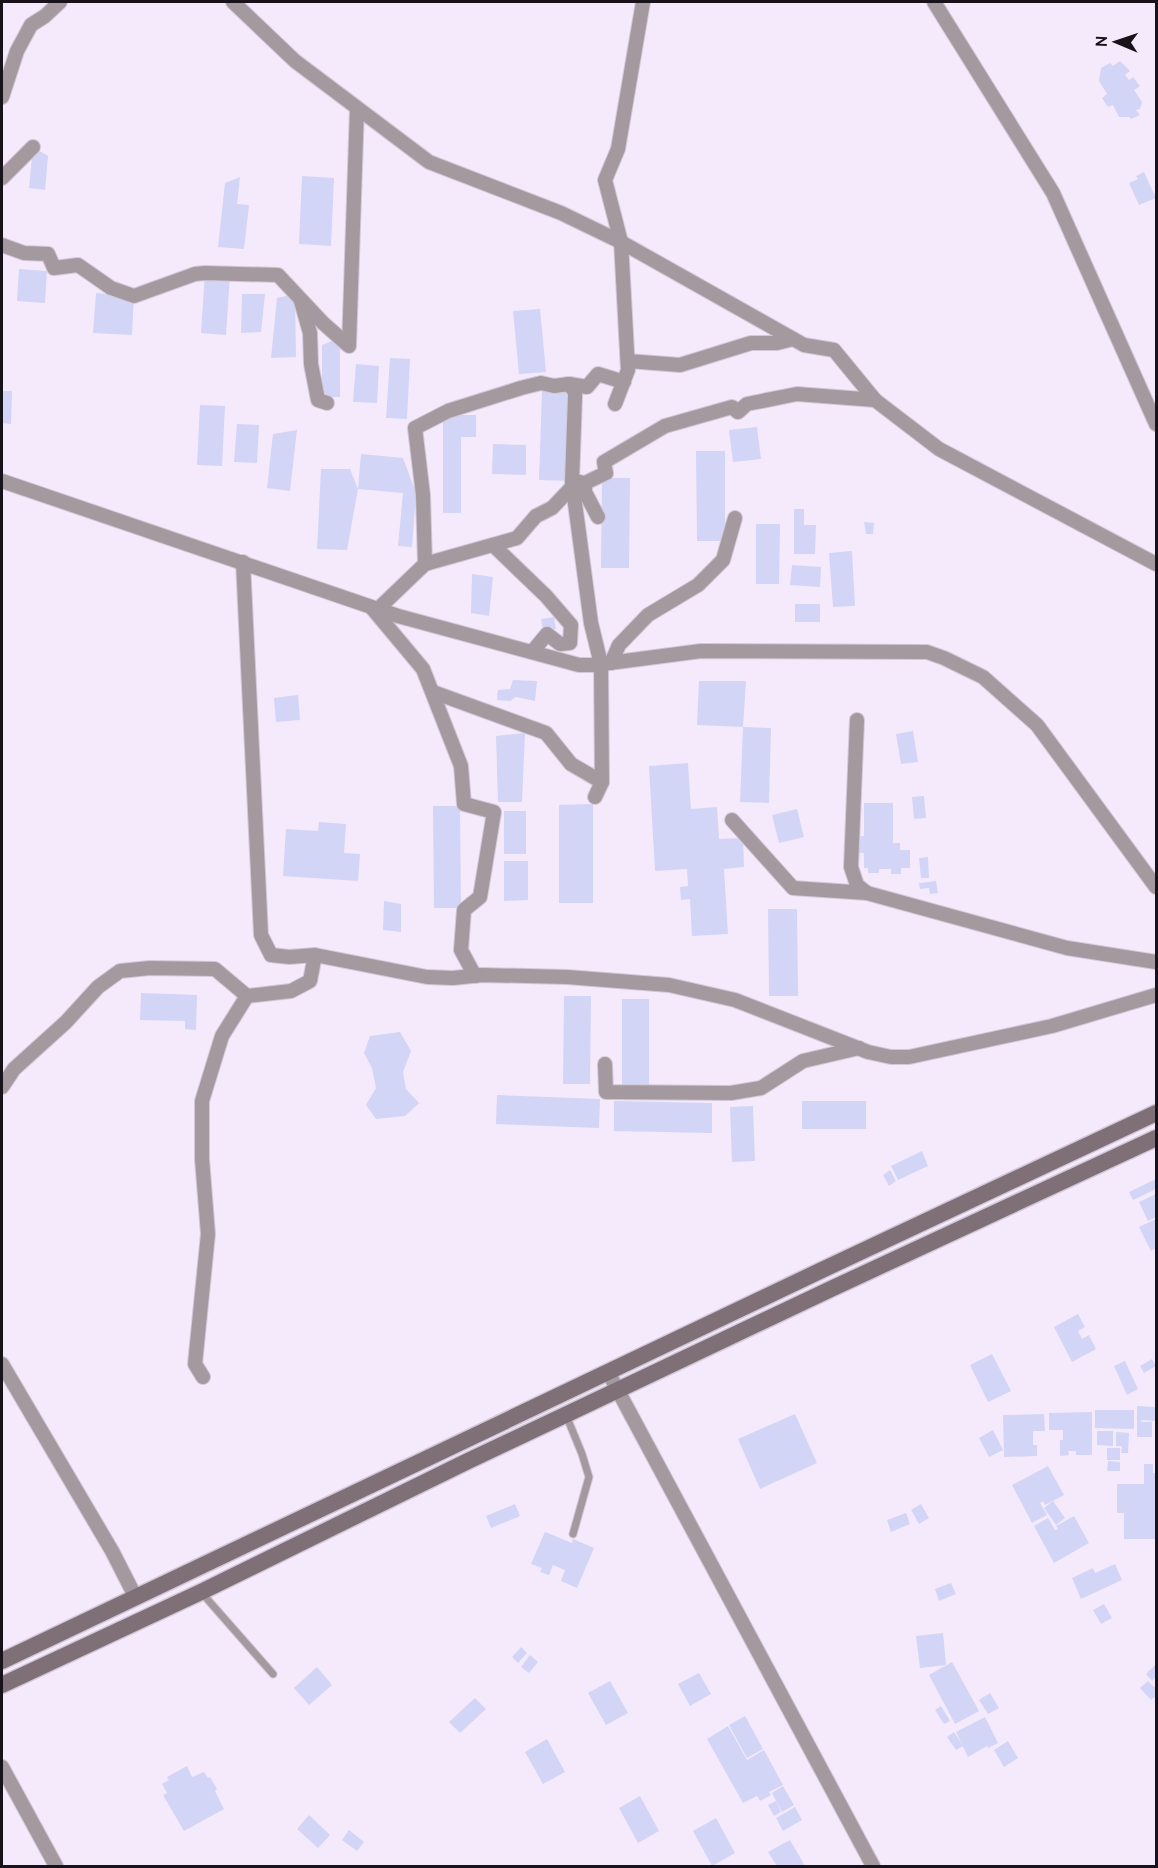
<svg xmlns="http://www.w3.org/2000/svg" width="1158" height="1868" viewBox="0 0 1158 1868" font-family="Cabin,sans-serif">
<style>
.building{fill:#d2d5f5}
.lines{fill:none;stroke-linecap:round;stroke-linejoin:round}
.service-casing{stroke:#d2c8d8;stroke-width:9}
.minor-casing{stroke:#d2c8d8;stroke-width:16}
.secondary-casing{stroke:#d2c8d8;stroke-width:19}
.service{stroke:#a3999e;stroke-width:7}
.minor{stroke:#a3999e;stroke-width:14}
.secondary{stroke:#7f7077;stroke-width:16}
</style>
<rect width="100%" height="100%" fill="#f5eafc"/>
<g class="building">
<polygon points="1120,61 1130,71 1125,75 1129,80 1133,77 1140,86 1134,90 1142,102 1140,109 1136,110 1140,115 1131,119 1129,117 1119,117 1113,105 1108,107 1102,98 1107,94 1099,81 1101,68 1110,63 1113,66"/>
<polygon points="33,147 48,156 45,190 29,188"/>
<polygon points="1144,172 1156,198 1139,205 1129,183 1138,179 1136,176"/>
<polygon points="302,176 334,178 331,246 299,244"/>
<polygon points="240,177 237,204 249,205 244,249 218,247 225,183"/>
<polygon points="19,269 47,271 45,303 17,301"/>
<polygon points="205,273 230,275 226,335 201,333"/>
<polygon points="96,293 134,296 132,335 93,333"/>
<polygon points="242,294 265,294 261,332 241,333"/>
<polygon points="295,294 296,357 271,358 277,298"/>
<polygon points="540,309 546,372 519,374 513,311"/>
<polygon points="340,338 340,397 322,397 322,345"/>
<polygon points="390,358 410,359 407,419 386,418"/>
<polygon points="356,364 379,366 377,403 353,402"/>
<polygon points="2,391 12,391 11,424 2,423"/>
<polygon points="542,391 572,392 569,481 539,480"/>
<polygon points="200,405 225,406 222,466 197,465"/>
<polygon points="443,415 476,415 476,437 461,437 461,513 443,513"/>
<polygon points="237,424 259,425 257,463 234,462"/>
<polygon points="757,427 761,459 733,462 729,430"/>
<polygon points="297,430 290,491 267,488 273,434"/>
<polygon points="493,444 526,445 526,475 492,474"/>
<polygon points="696,451 725,451 725,541 697,541"/>
<polygon points="361,454 403,458 416,493 412,547 398,546 403,493 358,489"/>
<polygon points="321,469 350,469 358,489 347,550 317,549"/>
<polygon points="602,478 630,478 629,568 601,568"/>
<polygon points="794,509 804,509 804,525 816,525 815,554 794,554"/>
<polygon points="864,522 874,523 873,534 866,534"/>
<polygon points="756,524 780,524 779,584 756,584"/>
<polygon points="852,551 855,606 833,607 829,553"/>
<polygon points="792,565 821,567 820,587 790,585"/>
<polygon points="472,574 493,577 489,616 471,613"/>
<rect x="795" y="604" width="25" height="18"/>
<polygon points="554,617 556,629 543,631 541,619"/>
<polygon points="513,680 537,681 535,701 516,697 510,701 497,700 498,690 510,689"/>
<polygon points="699,681 746,681 743,727 697,725"/>
<polygon points="298,695 300,720 276,722 274,698"/>
<polygon points="743,727 771,728 769,803 740,802"/>
<polygon points="913,731 918,762 901,764 896,734"/>
<polygon points="525,733 522,802 498,802 496,736"/>
<polygon points="688,763 691,809 717,807 719,839 743,838 744,867 724,869 728,934 692,936 690,899 681,900 680,887 688,886 687,869 655,871 649,766"/>
<polygon points="924,796 926,818 914,819 912,797"/>
<polygon points="864,803 893,803 893,843 900,843 900,850 910,850 910,868 901,868 901,874 891,874 891,869 879,869 879,873 868,873 868,868 864,868 864,853 855,853 855,837 864,836"/>
<polygon points="593,804 593,903 559,903 559,805"/>
<polygon points="433,806 460,806 461,908 434,908"/>
<polygon points="797,809 804,837 779,843 772,815"/>
<rect x="504" y="811" width="22" height="43"/>
<polygon points="319,822 346,824 344,853 360,854 358,881 283,876 286,829 318,831"/>
<polygon points="928,857 929,878 921,878 919,858"/>
<polygon points="504,861 528,861 528,900 504,901"/>
<polygon points="936,881 938,893 930,894 929,888 920,889 919,883"/>
<polygon points="384,901 401,904 401,932 383,930"/>
<polygon points="768,909 797,909 798,996 769,996"/>
<polygon points="141,993 197,995 196,1030 185,1029 185,1021 140,1020"/>
<polygon points="564,996 591,996 590,1084 563,1084"/>
<rect x="622" y="999" width="27" height="87"/>
<polygon points="400,1032 411,1051 403,1072 406,1089 419,1103 405,1116 376,1119 366,1105 376,1088 372,1068 364,1053 370,1036"/>
<polygon points="497,1095 600,1099 599,1128 496,1124"/>
<polygon points="614,1101 712,1103 712,1133 614,1131"/>
<rect x="802" y="1101" width="64" height="28"/>
<polygon points="753,1106 755,1161 732,1162 730,1107"/>
<polygon points="922,1151 928,1166 898,1180 891,1166"/>
<polygon points="890,1170 896,1181 889,1186 883,1175"/>
<polygon points="1156,1179 1156,1189 1133,1200 1129,1192"/>
<polygon points="1156,1194 1156,1217 1148,1221 1139,1202"/>
<polygon points="1156,1219 1156,1248 1151,1251 1139,1227"/>
<polygon points="1078,1314 1085,1327 1078,1331 1082,1339 1089,1335 1096,1349 1072,1362 1054,1327"/>
<polygon points="992,1354 1011,1391 988,1402 970,1365"/>
<polygon points="1152,1359 1156,1366 1144,1373 1140,1366"/>
<polygon points="1125,1361 1138,1389 1127,1395 1114,1366"/>
<polygon points="1137,1406 1156,1407 1156,1421 1141,1420 1141,1422 1152,1422 1152,1437 1137,1437"/>
<polygon points="1095,1410 1134,1410 1134,1429 1095,1428"/>
<polygon points="1092,1412 1092,1455 1076,1455 1076,1451 1068,1451 1069,1455 1060,1456 1060,1440 1063,1440 1063,1430 1049,1430 1049,1413"/>
<polygon points="795,1414 817,1463 760,1489 738,1439"/>
<polygon points="1044,1414 1045,1431 1033,1431 1033,1445 1037,1445 1037,1456 1004,1457 1003,1415"/>
<polygon points="993,1430 1003,1450 989,1457 979,1438"/>
<polygon points="1097,1431 1113,1431 1113,1446 1097,1445"/>
<polygon points="1116,1432 1129,1433 1128,1453 1121,1453 1122,1446 1116,1446"/>
<rect x="1107" y="1448" width="13" height="12"/>
<polygon points="1108,1461 1120,1462 1120,1471 1107,1471"/>
<polygon points="1144,1464 1153,1464 1153,1473 1156,1473 1156,1539 1124,1539 1124,1513 1117,1513 1117,1484 1144,1484"/>
<polygon points="1048,1466 1064,1495 1045,1505 1043,1501 1040,1503 1047,1515 1032,1523 1012,1485"/>
<polygon points="1053,1501 1065,1518 1056,1525 1044,1508"/>
<polygon points="515,1504 520,1516 491,1528 486,1516"/>
<polygon points="921,1504 929,1518 919,1524 911,1510"/>
<polygon points="906,1513 910,1524 891,1532 887,1520"/>
<polygon points="1074,1516 1089,1543 1054,1563 1034,1526 1048,1518 1055,1530 1058,1529 1056,1526"/>
<polygon points="545,1532 572,1543 573,1539 594,1548 577,1588 561,1581 565,1570 553,1565 549,1575 540,1572 542,1568 531,1564"/>
<polygon points="1115,1564 1122,1580 1081,1599 1072,1578 1093,1568 1095,1573"/>
<polygon points="951,1583 956,1594 939,1601 935,1589"/>
<polygon points="1104,1604 1112,1618 1101,1624 1093,1610"/>
<polygon points="943,1633 946,1665 920,1668 916,1636"/>
<polygon points="521,1647 527,1653 518,1663 512,1657"/>
<polygon points="530,1655 538,1662 529,1673 521,1667"/>
<polygon points="952,1662 979,1711 955,1724 929,1675"/>
<polygon points="1156,1664 1156,1677 1152,1681 1146,1674"/>
<polygon points="317,1667 332,1685 309,1705 294,1688"/>
<polygon points="699,1673 711,1694 690,1706 678,1684"/>
<polygon points="610,1681 628,1713 606,1725 588,1693"/>
<polygon points="1148,1681 1154,1687 1156,1685 1156,1696 1151,1700 1140,1688"/>
<polygon points="990,1693 999,1708 988,1714 979,1700"/>
<polygon points="475,1698 486,1709 460,1733 449,1722"/>
<polygon points="941,1706 950,1721 944,1724 935,1710"/>
<polygon points="745,1716 763,1749 747,1758 729,1725"/>
<polygon points="985,1717 998,1743 988,1748 987,1746 968,1757 956,1732"/>
<polygon points="728,1726 747,1760 764,1750 783,1785 769,1792 771,1795 760,1801 757,1796 743,1803 707,1739"/>
<polygon points="954,1732 963,1746 956,1750 947,1737"/>
<polygon points="547,1739 565,1772 543,1784 525,1752"/>
<polygon points="1008,1741 1018,1758 1004,1767 994,1750"/>
<polygon points="187,1766 192,1777 204,1772 208,1778 210,1777 217,1789 215,1791 224,1809 184,1831 163,1795 167,1793 162,1784 169,1780 167,1777"/>
<polygon points="783,1786 794,1805 782,1812 772,1793"/>
<polygon points="640,1796 659,1831 638,1843 619,1808"/>
<polygon points="776,1801 781,1812 774,1816 768,1805"/>
<polygon points="795,1807 802,1820 783,1831 776,1818"/>
<polygon points="309,1815 330,1835 318,1848 297,1829"/>
<polygon points="716,1818 735,1853 712,1866 693,1831"/>
<polygon points="349,1830 364,1842 357,1851 342,1840"/>
<polygon points="790,1840 805,1866 777,1866 768,1852"/>
</g>
<g class="lines">
<defs>
<g id="service">
<polyline points="566,1415 582,1454 589,1477 573,1534"/>
<polyline points="201,1592 273,1674"/>
</g>
<g id="minor">
<polyline points="233,2 295,61 429,162 561,213 621,242 804,345 834,350 875,400"/>
<polyline points="934,2 1053,193 1156,424"/>
<polyline points="2,97 17,51 31,25 45,16 60,2"/>
<polyline points="2,178 33,147"/>
<polyline points="2,245 24,253 48,254 54,268 78,265 111,288 134,296 195,274 205,273 278,275 323,323 349,346 357,108"/>
<polyline points="301,301 310,333 311,364 318,400 327,403"/>
<polyline points="628,361 680,365 751,343 777,343 793,339"/>
<polyline points="569,384 575,392 575,397 572,481 580,482"/>
<polyline points="615,404 628,370 621,242 605,180 618,149 643,2"/>
<polyline points="2,481 398,616 579,665 594,665 701,651 927,652 944,658 983,677 1037,725 1156,887"/>
<polyline points="572,481 591,623 601,664 602,782"/>
<polyline points="598,517 585,492 585,483 606,473 604,462 665,426 732,407 738,412 747,404 797,394 875,400 939,449 1156,564"/>
<polyline points="493,545 546,596 571,625 570,643 560,644 547,634 532,652"/>
<polyline points="243,562 261,935 271,955 289,957 315,955 427,977 453,978 482,975 567,977 669,985 735,1000 868,1052 891,1057 909,1057 1052,1026 1156,995"/>
<polyline points="425,564 517,538 536,516 552,508 572,487"/>
<polyline points="372,608 423,669 461,766 464,804 494,812 480,897 464,910 461,950 475,976"/>
<polyline points="378,609 425,564 423,495 415,428 448,411 521,388 541,383 554,386 569,384 587,387 598,374 624,382"/>
<polyline points="611,663 619,645 648,615 698,585 723,560 735,518"/>
<polyline points="433,692 546,733 571,764 602,782 595,797"/>
<polyline points="857,720 851,867 857,885 867,893 1067,948 1156,962"/>
<polyline points="732,820 793,888 867,893"/>
<polyline points="605,1064 606,1092 731,1093 761,1088 803,1061 859,1048"/>
<polyline points="2,1087 14,1069 66,1022 98,987 120,971 150,968 215,969 247,996"/>
<polyline points="2,1364 112,1551 136,1598"/>
<polyline points="608,1372 873,1866"/>
<polyline points="203,1377 195,1364 208,1234 202,1159 202,1101 222,1036 247,996 291,991 310,981 315,955"/>
<polyline points="2,1767 56,1866"/>
</g>
<g id="secondary">
<polyline points="2,1661 822,1270 1156,1113"/>
<polyline points="2,1685 201,1592 468,1461 833,1288 1156,1138"/>
</g>
</defs>
<use href="#service" class="service-casing"/>
<use href="#minor" class="minor-casing"/>
<use href="#secondary" class="secondary-casing"/>
<use href="#service" class="service"/>
<use href="#minor" class="minor"/>
<use href="#secondary" class="secondary"/>
</g>
<rect width="1158" height="1868" fill="none" stroke="#18131a" stroke-width="6"/>
<g transform="translate(1116 42) rotate(272)" stroke="#f5eafc" stroke-width="4.5" paint-order="stroke">
<path d="M0-4.5L10 22L0 15L-10 22Z" fill="#18131a"/>
<text y="-9" font-size="16" font-weight="bold" text-anchor="middle" fill="#18131a">N</text>
</g>
</svg>
